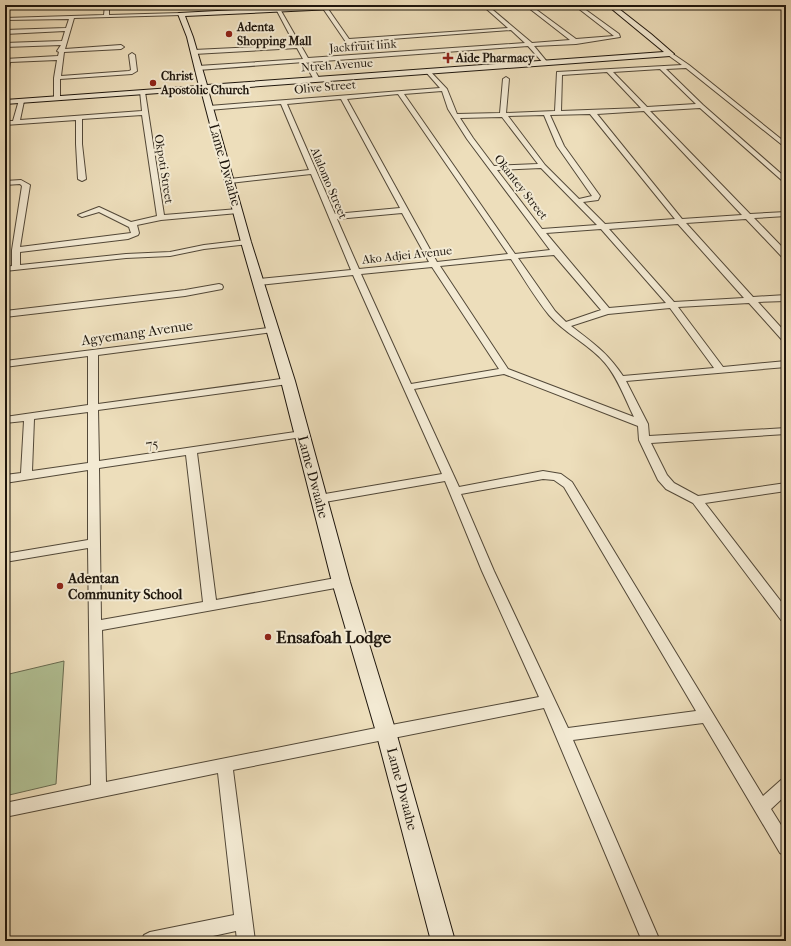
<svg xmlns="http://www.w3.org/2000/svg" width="791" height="946" viewBox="0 0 791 946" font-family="'IM FELL French Canon',serif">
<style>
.green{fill:#b2c296;stroke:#686c52}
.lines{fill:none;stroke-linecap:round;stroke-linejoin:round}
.street-casing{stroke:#524838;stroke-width:2}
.secondary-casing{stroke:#1e160d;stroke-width:2}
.street{fill:#f3ead3;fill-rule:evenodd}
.secondary{fill:#f3ead3;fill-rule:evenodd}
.poi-dot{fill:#8f2418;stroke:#f3ead3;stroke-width:1.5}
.labels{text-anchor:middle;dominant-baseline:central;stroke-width:4;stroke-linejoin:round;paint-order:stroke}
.far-poi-label{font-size:12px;font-weight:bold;fill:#1e160d;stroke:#f3ead3;text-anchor:start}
.far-street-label{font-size:12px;fill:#1e160d;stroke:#f3ead3}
.street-label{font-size:14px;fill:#1e160d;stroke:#f3ead3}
.poi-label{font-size:14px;font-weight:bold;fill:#1e160d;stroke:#f3ead3;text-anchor:start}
.near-poi-label{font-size:17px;font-weight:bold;fill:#1e160d;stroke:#f3ead3;text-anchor:start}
</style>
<rect width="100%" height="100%" fill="#eddebb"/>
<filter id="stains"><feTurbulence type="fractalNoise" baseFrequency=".005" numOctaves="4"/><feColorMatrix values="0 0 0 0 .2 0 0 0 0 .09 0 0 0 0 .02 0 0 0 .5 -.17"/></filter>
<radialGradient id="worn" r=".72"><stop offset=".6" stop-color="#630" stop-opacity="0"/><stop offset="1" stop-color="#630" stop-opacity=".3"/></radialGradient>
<polygon class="green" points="64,661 56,784 5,796 5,675"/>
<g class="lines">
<defs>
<g id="street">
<polygon points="5,5 59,5 57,6 5,7"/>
<polygon points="105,5 109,5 109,15 181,13 183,14 181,15 74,18 65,49 121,45 124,47 121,49 64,52 61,76 129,71 131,70 129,55 132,53 135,55 137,71 132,74 60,79 60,98 57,100 54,98 54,78 57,60 10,62 8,76 5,78 5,59 58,56 59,52 57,51 61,45 5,47 5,43 62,41 65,31 5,34 5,30 66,28 69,19 5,20 5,18 104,15"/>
<polygon points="482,5 487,5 532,43 570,40 525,5 530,5 576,39 614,36 574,5 579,5 619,34 620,37 576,44 534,46 548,63 545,65 528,46 310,62 319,78 316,80 313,78 304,62 198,70 195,68 198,66 303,59 297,48 194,54 191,52 194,50 295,45 276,9 278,8 280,9 308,58 525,43 511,30 351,42 355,47 352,49 350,48 322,7 326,6 349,39 508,28"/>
<path d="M670,52L689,65L786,143V148L686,68L666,69L703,105L786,178V184L700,108L650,111L750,214L786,212V216L754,218L786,251V258H783L746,219L686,223L753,297L786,295V301L758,302L786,333V342L783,341L749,303L678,307L723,367L786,361V367L626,381L648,424L649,436L786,428V434L651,443L667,475L674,483L698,496L786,483V491L705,503L786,608V622L781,620L693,503L666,489L658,480L639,440L638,426L504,374L414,389L459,487L543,471L561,474L572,482L763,796L781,780L786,778V795L771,809L786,833V856L780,853L703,723L573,740L660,941H642L544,708L233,770L255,941H237L236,931L190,941H141L144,935L150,932L234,915L218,773L5,817V803L91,785L88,548L5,562V554L88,540V470L5,483V475L21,473L24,421L5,423V417L88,405V356L5,367V361L276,327L278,329L273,332L98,355V404L288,378L293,381L288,384L98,410L99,461L302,431L306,432L307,434L306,436L302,437L197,453L216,600L341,577L345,579L347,582L345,585L341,587L102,630L106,782L386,726L539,697L482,571L445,481L319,503L315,502L313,499L315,496L319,495L442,474L353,275L259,285L255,282L259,279L351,270L311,174L230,183L226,181L230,179L309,170L281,104L209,110L206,108L209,106L440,88L425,71L428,69L447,89L457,114L500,113L503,79L506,77L509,79L506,113L555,111L557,72L682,65L668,55V53ZM660,69L696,104L647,107L613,72ZM607,72L641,108L561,111L562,75ZM442,91L448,109L467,139L550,250L515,254L404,94ZM398,94L508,254L437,262L347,99ZM341,99L400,208L335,214L287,104ZM644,111L742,215L682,219L597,114ZM590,114L675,219L605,224L583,202L598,200L600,196L564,146L550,115ZM544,115L557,146L592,196L579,199L545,165L508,116ZM502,117L538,164L494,166L473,138L460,118ZM541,168L597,225L542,229L497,170ZM402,213L429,262L359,269L337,219ZM678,224L744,298L674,302L609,229ZM601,229L666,303L609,308L546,233ZM554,255L601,310L566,322L555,311L518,258ZM511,259C523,277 535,298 549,315C565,334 589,344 605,363C618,378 625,399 634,417L508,369L440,266ZM432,267L499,369L411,384L361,274ZM670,308L714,368L623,376C607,352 593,343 571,326L608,314ZM88,412V463L32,471L34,419ZM186,455L203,602L101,620L99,468ZM543,479L554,480L564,487L696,711L568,728L494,571L461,494Z"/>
<polygon points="140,91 145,92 164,215 238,209 242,211 238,213 161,220 137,225 139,233 138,235 128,239 20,252 20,265 126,254 170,252 204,245 246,240 250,242 249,244 204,249 170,256 126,258 5,271 5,267 12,266 12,250 22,186 20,184 5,185 5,181 21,180 30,185 20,247 131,233 129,227 99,212 82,217 78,215 99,207 131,222 157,216 142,115 82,119 82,144 86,179 82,181 78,179 76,144 76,120 5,125 5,121 13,121 19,100 24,101 20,120 142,111"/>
<polygon points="219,284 222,285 223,287 222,289 185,296 5,317 5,311 185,290"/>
</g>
<polygon id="secondary" points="334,5 378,5 375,7 185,16 193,37 207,85 664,52 607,5 614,5 651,34 674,54 670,56 208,90 251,242 295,381 350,582 396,732 455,941 431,941 376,732 332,582 281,381 241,242 201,90 5,104 5,100 199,86 187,37 178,14 179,13"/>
</defs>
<use href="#street" class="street-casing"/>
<use href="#secondary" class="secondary-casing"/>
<use href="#street" class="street"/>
<use href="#secondary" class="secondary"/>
</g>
<g class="poi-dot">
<circle cx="229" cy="34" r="4"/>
<path d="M446 52h4v4h4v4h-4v4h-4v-4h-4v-4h4z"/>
<circle cx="153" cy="83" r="4"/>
<circle cx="60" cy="586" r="4"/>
<circle cx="268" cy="637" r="4"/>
</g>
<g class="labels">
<g class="far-poi-label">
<text x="237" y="27">Adenta<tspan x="237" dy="14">Shopping Mall</tspan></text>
<text x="456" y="58">Aide Pharmacy</text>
<text x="161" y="76">Christ<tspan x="161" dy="14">Apostolic Church</tspan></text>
</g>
<g class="far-street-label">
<text transform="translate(363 46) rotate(-4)">Jackfruit link</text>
<text transform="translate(337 65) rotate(-4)">Ntreh Avenue</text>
<text transform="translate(325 87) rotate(-5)">Olive Street</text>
<text transform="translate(164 169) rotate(81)">Okpoti Street</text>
<text transform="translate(329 183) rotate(67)">Alalomo Street</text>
<text transform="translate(521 187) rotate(52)">Okantey Street</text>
<text transform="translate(407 255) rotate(-6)">Ako Adjei Avenue</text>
</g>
<g class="street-label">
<text transform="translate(225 165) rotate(74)">Lame Dwaahe</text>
<text transform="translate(137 333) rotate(-8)">Agyemang Avenue</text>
<text transform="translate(152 444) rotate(-9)">75</text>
<text transform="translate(313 477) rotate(75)">Lame Dwaahe</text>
<text transform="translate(402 789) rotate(75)">Lame Dwaahe</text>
</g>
<g class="poi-label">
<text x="68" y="578">Adentan<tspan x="68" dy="16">Community School</tspan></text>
</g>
<g class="near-poi-label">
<text x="276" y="637">Ensafoah Lodge</text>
</g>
</g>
<rect width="791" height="946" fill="none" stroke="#eddebb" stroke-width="20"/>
<rect x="6" y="6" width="779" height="934" fill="none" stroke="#1e160d" stroke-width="2"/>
<rect x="10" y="10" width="771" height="926" fill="none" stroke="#1e160d"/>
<rect width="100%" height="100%" filter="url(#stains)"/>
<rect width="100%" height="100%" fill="url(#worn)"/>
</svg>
